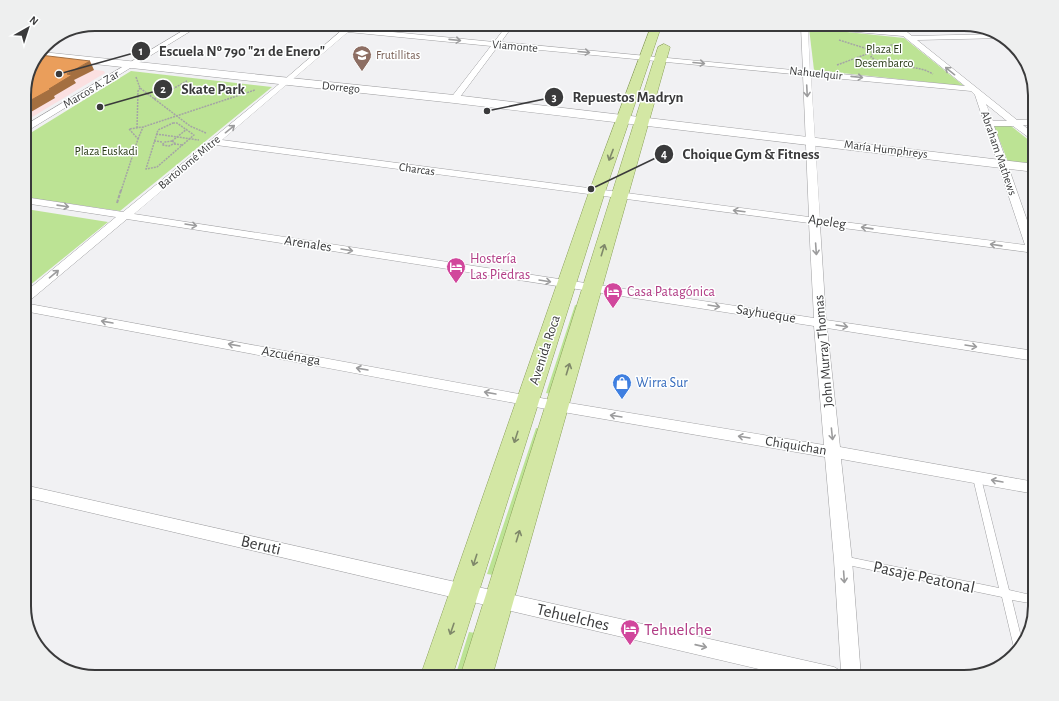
<svg xmlns="http://www.w3.org/2000/svg" width="1059" height="701" viewBox="0 0 1059 701" font-family="'Alegreya Sans',sans-serif">
<style>
.education{fill:#fbe0e1}
.green{fill:#bce394}
.lines{fill:none;stroke-linecap:round;stroke-linejoin:round}
.service-casing{stroke:#9f9fa1;stroke-width:1}
.minor-casing{stroke:#9f9fa1;stroke-width:1}
.secondary-casing{stroke:#9f9fa1;stroke-width:1}
.primary-casing{stroke:#8aa058;stroke-width:1}
.path-far1{stroke:#a4a4a5;stroke-width:1.5;stroke-dasharray:2 1;stroke-linecap:butt}
.path{stroke:#a4a4a5;stroke-width:2;stroke-dasharray:3.5 1.5;stroke-linecap:butt}
.service{fill:#fff;fill-rule:evenodd}
.minor{fill:#fff;fill-rule:evenodd}
.secondary{fill:#fff;fill-rule:evenodd}
.primary{fill:#d3e7a4;fill-rule:evenodd}
.shaded-wall{fill:#a46f40}
.building{fill:#ea9e5b;stroke:#a46f40}
.oneway{stroke:#9c9c9d}
.oneway2{stroke:#7f886a}
.labels{text-anchor:middle;dominant-baseline:central;stroke-width:3;stroke-linejoin:round;paint-order:stroke}
.far-street-label{font-size:12px;fill:#3a3a3b;stroke:#feffff}
.far-park-label{font-size:12px;fill:#2a3b17;stroke:#feffff}
.far-education-label{font-size:12px;fill:#785e54;stroke:#feffff;text-anchor:start}
.street-label{font-size:14px;fill:#3a3a3b;stroke:#feffff}
.hotel-label{font-size:14px;fill:#b23c85;stroke:#feffff;text-anchor:start}
.shop-label{font-size:14px;fill:#366cbe;stroke:#feffff;text-anchor:start}
.near-street-label{font-size:17px;fill:#3a3a3b;stroke:#feffff}
.near-hotel-label{font-size:17px;fill:#b23c85;stroke:#feffff;text-anchor:start}
.rim{fill:none;stroke:#3a3a3b;stroke-width:2}
.leader{fill:none;stroke:#3a3a3b;stroke-width:1.5}
.callout-dot{fill:#3a3a3b;stroke:#feffff;stroke-width:1.5}
.mark-label{font-size:12px;text-anchor:middle;font-weight:bold;fill:#fff}
.callout-label{font-size:15px;text-anchor:middle;font-weight:bold;fill:#3a3a3b;stroke:#feffff;stroke-width:3;stroke-linejoin:round;paint-order:stroke}
</style>
<rect width="100%" height="100%" fill="#f1f1f3"/>
<polygon class="education" points="37,63 104,71 105,73 24,122 24,90"/>
<g class="green">
<polygon points="809,28 904,38 964,86 814,70"/>
<polygon points="131,71 272,87 120,211 24,197 24,137"/>
<polygon points="994,126 1011,126 1035,145 1035,165 1008,162"/>
<polygon points="26,209 108,222 24,290 24,211"/>
<polygon points="575,305 579,306 551,394 546,393"/>
<polygon points="536,428 541,429 493,575 487,574"/>
<polygon points="469,632 475,633 462,677 455,677"/>
</g>
<g class="lines">
<defs>
<polygon id="service" points="977,475 980,476 981,478 1009,590 1035,596 1035,604 1012,600 1023,645 1015,652 1002,597 843,564 840,563 838,560 840,557 843,556 999,588 973,478 974,476"/>
<g id="minor">
<polygon points="194,24 202,24 24,133 24,126"/>
<path d="M349,24H356L352,28L494,42L508,24H514L501,42L803,71L801,27L784,24H811L898,31L890,24H897L912,36L997,34L1005,38L917,40L1017,120L1035,119V125H1023L1035,135V142L1013,126H994L1035,243V259L1030,258L1027,252L820,225L826,320L1035,351V361L827,328L840,447L1035,482V494L841,459L852,560L861,677H793L24,497V485L834,667L841,671L834,560L825,457L557,411L24,311V303L557,401L824,445L814,326L127,219L28,302L24,303V293L116,217L24,203V197L123,212L284,80ZM808,28L903,36L965,86L810,71ZM348,32L491,46L450,99L454,101H457L498,46L803,75L809,217L222,140ZM811,76L971,91L975,95L1025,245L820,219ZM986,104L1007,121H993ZM216,145L809,223L814,318L134,214Z"/>
<path d="M84,26L83,28L44,47C51,35 71,29 84,26Z"/>
</g>
<polygon id="secondary" points="42,52 454,95 1035,164 1035,172 454,103 39,58"/>
<g id="primary">
<polygon points="652,24 662,24 605,192 452,677 420,677 589,192"/>
<polygon points="664,44 670,47 492,677 460,677 658,47"/>
</g>
</defs>
<use href="#service" class="service-casing"/>
<use href="#minor" class="minor-casing"/>
<use href="#secondary" class="secondary-casing"/>
<use href="#primary" class="primary-casing"/>
<g class="path-far1">
<path d="M839,40L874,51L871,57C890,71 913,62 933,74"/>
<polyline points="837,65 894,44"/>
<polyline points="136,77 140,88 190,126 206,133"/>
<polyline points="154,99 187,81"/>
<polygon points="173,123 177,123 194,135 157,167 146,169 158,130"/>
<polyline points="137,128 138,91 140,88"/>
<polyline points="156,134 199,140"/>
<polyline points="138,139 143,127"/>
<polyline points="154,141 163,142"/>
<polygon points="172,141 175,143 169,146 162,145 165,142"/>
<polyline points="172,141 187,129"/>
<polyline points="174,144 183,145"/>
<polyline points="121,191 138,139 129,129 143,127 255,90"/>
</g>
<polyline class="path" points="117,203 121,190"/>
<use href="#service" class="service"/>
<use href="#minor" class="minor"/>
<use href="#secondary" class="secondary"/>
<use href="#primary" class="primary"/>
</g>
<polygon class="shaded-wall" points="90,61 94,70 74,80 76,83 54,96 55,98 24,116 24,104 49,89 67,74"/>
<polygon class="building" points="40,55 90,61 67,74 72,75 49,89 51,89 24,104 24,90"/>
<defs><path id="oneway-shaft" d="M-6 0H5M1.5-3L5.5 0L1.5 3" fill="none" stroke-width="1.6" stroke-linecap="round" stroke-linejoin="round"/></defs>
<g class="oneway">
<use href="#oneway-shaft" transform="translate(455 40) rotate(6)"/>
<use href="#oneway-shaft" transform="translate(584 52) rotate(5)"/>
<use href="#oneway-shaft" transform="translate(699 63) rotate(5)"/>
<use href="#oneway-shaft" transform="translate(950 71) rotate(-141)"/>
<use href="#oneway-shaft" transform="translate(857 77) rotate(6)"/>
<use href="#oneway-shaft" transform="translate(807 91) rotate(87)"/>
<use href="#oneway-shaft" transform="translate(230 129) rotate(-39)"/>
<use href="#oneway-shaft" transform="translate(63 206) rotate(8)"/>
<use href="#oneway-shaft" transform="translate(739 211) rotate(-173)"/>
<use href="#oneway-shaft" transform="translate(191 225) rotate(9)"/>
<use href="#oneway-shaft" transform="translate(867 228) rotate(-172)"/>
<use href="#oneway-shaft" transform="translate(996 245) rotate(-172)"/>
<use href="#oneway-shaft" transform="translate(816 249) rotate(86)"/>
<use href="#oneway-shaft" transform="translate(347 250) rotate(9)"/>
<use href="#oneway-shaft" transform="translate(54 274) rotate(-40)"/>
<use href="#oneway-shaft" transform="translate(545 281) rotate(9)"/>
<use href="#oneway-shaft" transform="translate(714 306) rotate(9)"/>
<use href="#oneway-shaft" transform="translate(107 322) rotate(-170)"/>
<use href="#oneway-shaft" transform="translate(842 326) rotate(9)"/>
<use href="#oneway-shaft" transform="translate(234 345) rotate(-170)"/>
<use href="#oneway-shaft" transform="translate(971 346) rotate(9)"/>
<use href="#oneway-shaft" transform="translate(362 369) rotate(-170)"/>
<use href="#oneway-shaft" transform="translate(490 393) rotate(-170)"/>
<use href="#oneway-shaft" transform="translate(616 416) rotate(-171)"/>
<use href="#oneway-shaft" transform="translate(832 434) rotate(84)"/>
<use href="#oneway-shaft" transform="translate(744 437) rotate(-171)"/>
<use href="#oneway-shaft" transform="translate(997 481) rotate(-170)"/>
<use href="#oneway-shaft" transform="translate(844 577) rotate(86)"/>
<use href="#oneway-shaft" transform="translate(701 646) rotate(13)"/>
</g>
<g class="oneway2">
<use href="#oneway-shaft" transform="translate(611 155) rotate(111)"/>
<use href="#oneway-shaft" transform="translate(603 250) rotate(-73)"/>
<use href="#oneway-shaft" transform="translate(568 369) rotate(-73)"/>
<use href="#oneway-shaft" transform="translate(516 437) rotate(108)"/>
<use href="#oneway-shaft" transform="translate(518 536) rotate(-73)"/>
<use href="#oneway-shaft" transform="translate(475 560) rotate(108)"/>
<use href="#oneway-shaft" transform="translate(452 629) rotate(109)"/>
</g>
<defs>
<symbol id="school-pin" viewBox="-11 -11 22 30"><path d="M0 17L-7.5 6A9.5 9.5 0 1 1 7.5 6Z" fill="#8d6e63" stroke="#feffff"/><path d="M0-5L7-2L0 1L-7-2ZM-4 1L0 2.5L4 1V4Q0 6-4 4Z" fill="#fff"/></symbol>
<symbol id="hotel-pin" viewBox="-11 -11 22 30"><path d="M0 17L-7.5 6A9.5 9.5 0 1 1 7.5 6Z" fill="#d1479c" stroke="#feffff"/><path d="M-6-4.5h1.5V1H6V5H4.5V3h-9V5H-6ZM-4 0a1.8 1.8 0 1 1 3.6 0ZM.5 0V-2.5h3Q6-2.5 6 0Z" fill="#fff"/></symbol>
<symbol id="shop-pin" viewBox="-11 -11 22 30"><path d="M0 17L-7.5 6A9.5 9.5 0 1 1 7.5 6Z" fill="#3f7fe0" stroke="#feffff"/><path d="M-5-2.5h2.3a2.7 3.5 0 0 1 5.4 0H5L5.5 6h-11ZM-1.5-2.5h3a1.5 2.3 0 0 0-3 0Z" fill="#fff"/></symbol>
</defs>
<g fill-rule="evenodd">
<use href="#school-pin" x="351" y="44" width="22" height="30"/>
<use href="#hotel-pin" x="445" y="256" width="22" height="30"/>
<use href="#hotel-pin" x="602" y="281" width="22" height="30"/>
<use href="#shop-pin" x="611" y="372" width="22" height="30"/>
<use href="#hotel-pin" x="619" y="618" width="22" height="30"/>
</g>
<g class="labels">
<g class="far-street-label">
<text transform="translate(515 46) rotate(5)">Viamonte</text>
<text transform="translate(816 73) rotate(6)">Nahuelquir</text>
<text transform="translate(341 87) rotate(6)">Dorrego</text>
<text transform="translate(91 89) rotate(-31)">Marcos A. Zar</text>
<text transform="translate(886 149) rotate(7)">María Humphreys</text>
<text transform="translate(999 153) rotate(71)">Abraham Mathews</text>
<text transform="translate(189 162) rotate(-40)">Bartolomé Mitre</text>
<text transform="translate(417 169) rotate(8)">Charcas</text>
</g>
<g class="far-park-label">
<text x="884" y="49">Plaza El<tspan x="884" dy="14">Desembarco</tspan></text>
<text x="106" y="151">Plaza Euskadi</text>
</g>
<g class="far-education-label">
<text x="376" y="55">Frutillitas</text>
</g>
<g class="street-label">
<text transform="translate(827 222) rotate(8)">Apeleg</text>
<text transform="translate(308 244) rotate(9)">Arenales</text>
<text transform="translate(766 314) rotate(9)">Sayhueque</text>
<text transform="translate(545 350) rotate(-72)">Avenida Roca</text>
<text transform="translate(824 351) rotate(-95)">John Murray Thomas</text>
<text transform="translate(291 356) rotate(10)">Azcuénaga</text>
<text transform="translate(796 446) rotate(9)">Chiquichan</text>
</g>
<g class="hotel-label">
<text x="470" y="259">Hostería<tspan x="470" dy="16">Las Piedras</tspan></text>
<text x="627" y="292">Casa Patagónica</text>
</g>
<g class="shop-label">
<text x="636" y="383">Wirra Sur</text>
</g>
<g class="near-street-label">
<text transform="translate(261 545) rotate(13)">Beruti</text>
<text transform="translate(924 577) rotate(12)">Pasaje Peatonal</text>
<text transform="translate(573 617) rotate(13)">Tehuelches</text>
</g>
<g class="near-hotel-label">
<text x="644" y="629">Tehuelche</text>
</g>
</g>
<path d="M0 0H1059V701H0ZM95 31H964A64 64 0 0 1 1028 95V606A64 64 0 0 1 964 670H95A64 64 0 0 1 31 606V95A64 64 0 0 1 95 31Z" fill="#eeefef" fill-rule="evenodd"/>
<path class="rim" d="M95 31H964A64 64 0 0 1 1028 95V606A64 64 0 0 1 964 670H95A64 64 0 0 1 31 606V95A64 64 0 0 1 95 31Z"/>
<path class="leader" d="M59 74L141 51M100 107L163 89M487 111L554 97M591 189L664 154"/>
<g class="callout-dot">
<circle cx="59" cy="74" r="4"/>
<circle cx="100" cy="107" r="4"/>
<circle cx="487" cy="111" r="4"/>
<circle cx="591" cy="189" r="4"/>
<circle cx="141" cy="51" r="10"/>
<circle cx="163" cy="89" r="10"/>
<circle cx="554" cy="97" r="10"/>
<circle cx="664" cy="154" r="10"/>
</g>
<g class="mark-label">
<text x="141" y="55">1</text>
<text x="163" y="93">2</text>
<text x="554" y="101">3</text>
<text x="664" y="158">4</text>
</g>
<g class="callout-label">
<text x="242" y="56">Escuela Nº 790 "21 de Enero"</text>
<text x="213" y="94">Skate Park</text>
<text x="628" y="102">Repuestos Madryn</text>
<text x="751" y="159">Choique Gym &amp; Fitness</text>
</g>
<g transform="translate(28 28) rotate(39)" stroke="#feffff" stroke-width="3" paint-order="stroke">
<path d="M0-3L7 15L0 10L-7 15Z" fill="#3a3a3b"/>
<text y="-6" font-size="11" font-weight="bold" text-anchor="middle" fill="#3a3a3b">N</text>
</g>
</svg>
